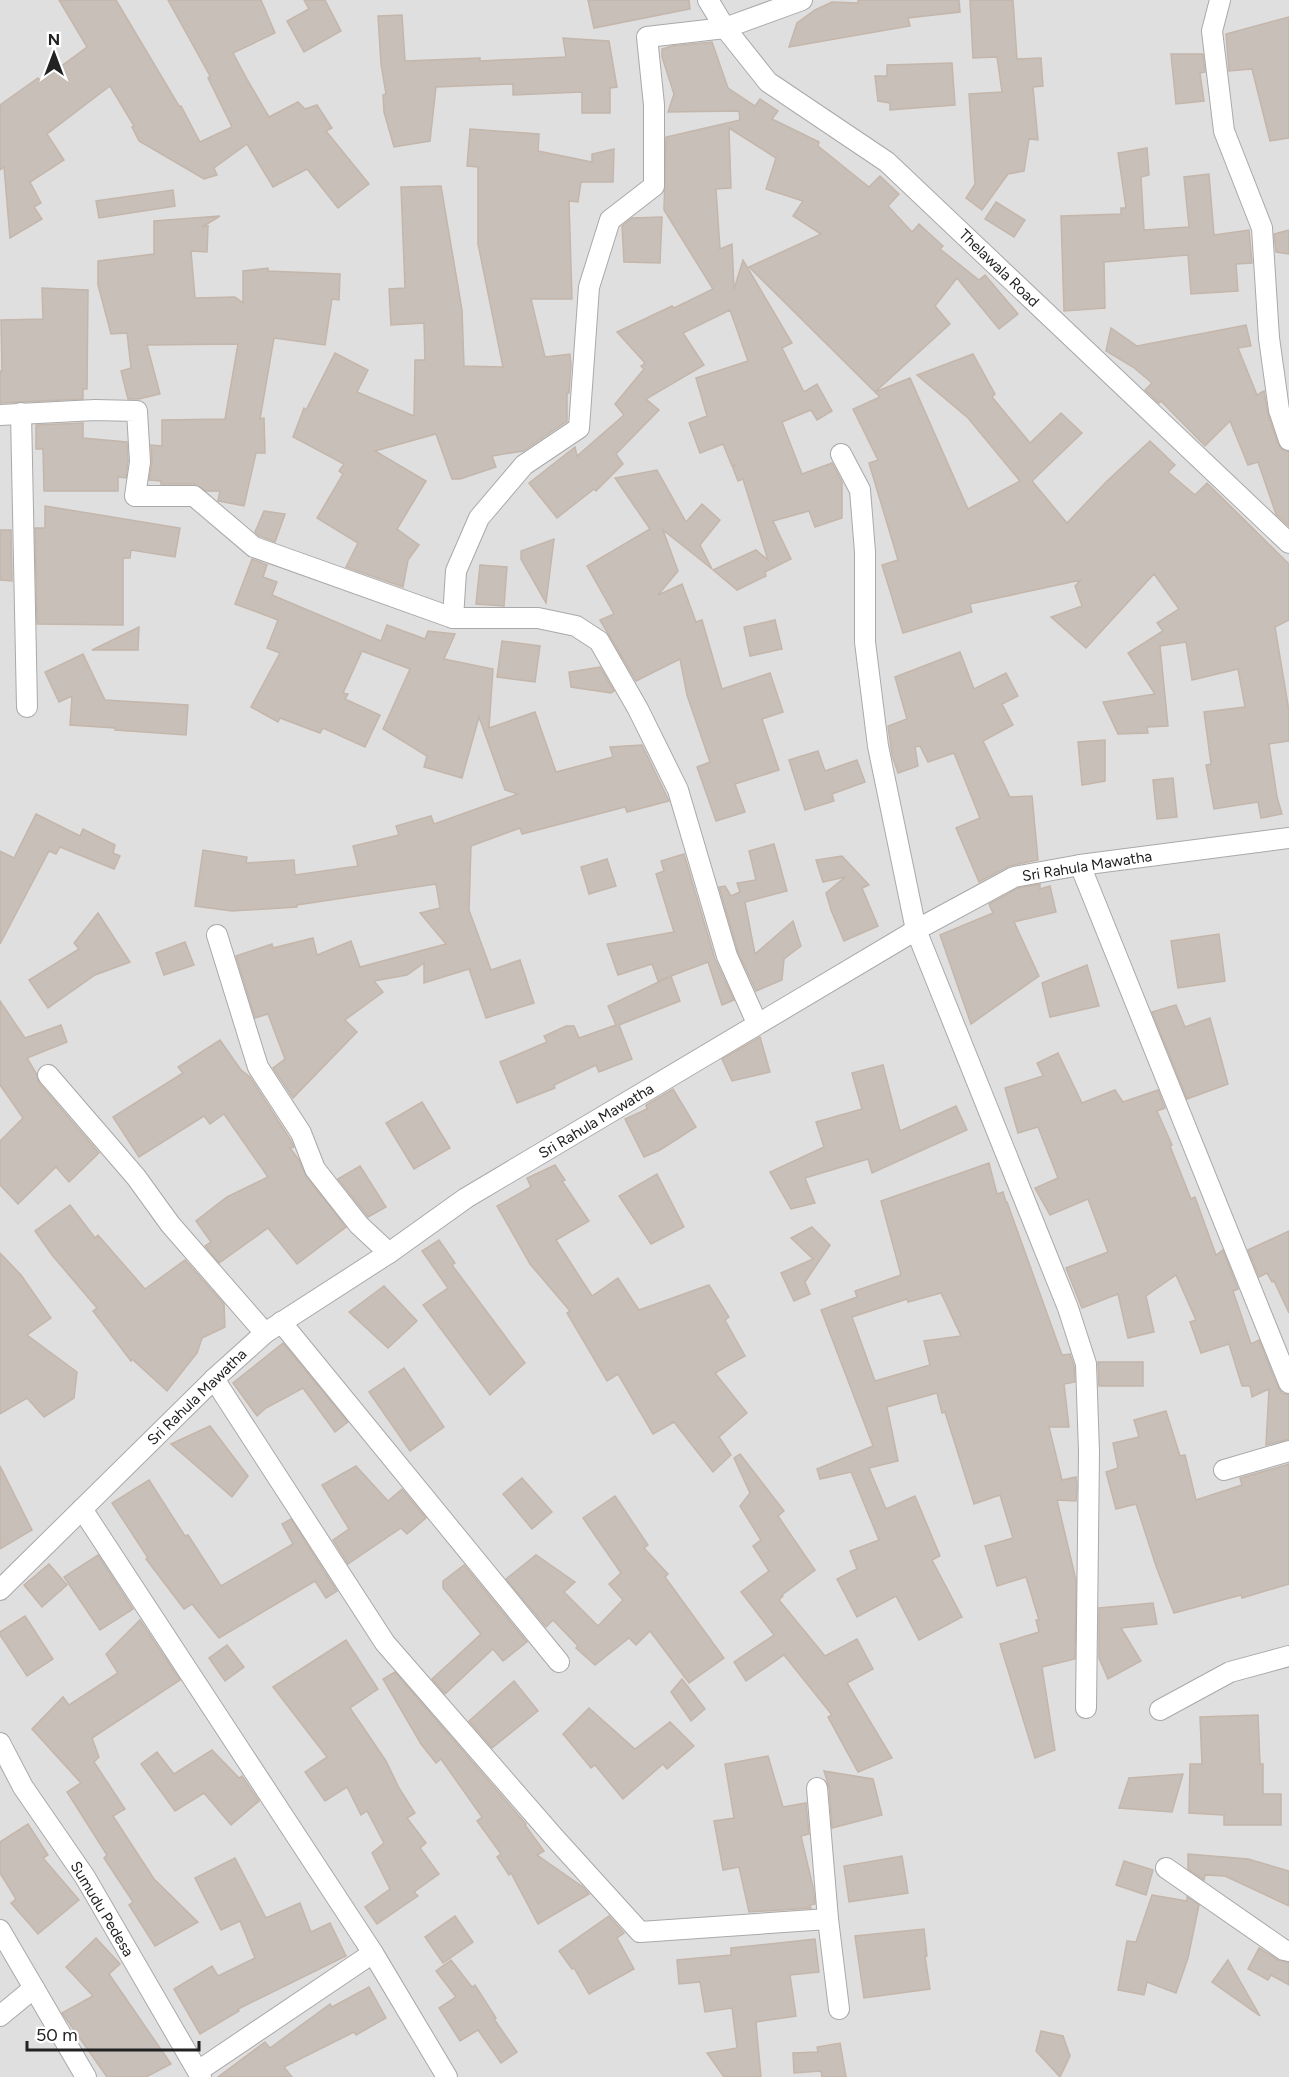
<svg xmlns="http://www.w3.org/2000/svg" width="1289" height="2077" viewBox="0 0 1289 2077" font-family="Figtree,sans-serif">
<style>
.residential{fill:#e0dfdf}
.building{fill:#c7bfb8;stroke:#c4b6ab;stroke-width:1.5;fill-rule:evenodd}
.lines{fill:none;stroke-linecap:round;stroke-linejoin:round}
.minor-casing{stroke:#a9a9a9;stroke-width:22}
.minor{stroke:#fff;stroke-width:20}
.labels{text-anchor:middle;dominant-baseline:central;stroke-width:4.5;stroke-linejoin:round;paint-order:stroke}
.street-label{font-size:15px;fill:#222;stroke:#fff}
</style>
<rect width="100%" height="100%" fill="#f2efe9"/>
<rect class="residential" x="0" y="0" width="1289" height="2077"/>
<g class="building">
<polygon points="59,0 116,0 179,106 181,106 200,142 232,127 208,78 210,76 168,0 261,0 275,33 233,53 248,81 269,117 298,102 305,109 317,105 332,128 326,131 369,184 338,208 307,169 273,187 247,144 214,168 217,175 204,179 139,141 132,127 134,126 110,86 47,134 64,160 30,182 41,203 34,207 42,219 10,238 4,167 0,170 0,105 38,78 41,81 87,47"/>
<polygon points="304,0 325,0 341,31 304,52 287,21 309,9"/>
<polygon points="588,0 689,0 690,9 594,28"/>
<polygon points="858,0 959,0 960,12 908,18 910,26 789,47 797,23 815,10 832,2 858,3"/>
<polygon points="970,0 1013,0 1017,59 1041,58 1043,86 1033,87 1038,140 1029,139 1024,171 1008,174 982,210 966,198 975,184 969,94 1002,92 997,57 973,58"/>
<polygon points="402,15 405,61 480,58 480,61 566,57 563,38 609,41 617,87 610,88 610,113 582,113 582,92 513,95 513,84 436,87 430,141 394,147 384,112 383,95 386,94 381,64 378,16"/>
<polygon points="1289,17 1289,138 1270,141 1252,69 1229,71 1226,34"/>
<polygon points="712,42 728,88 755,106 760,99 778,111 772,119 819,142 818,146 869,187 880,176 899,194 888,206 912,232 919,224 943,246 940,249 979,280 985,275 1018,314 999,329 957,278 935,306 950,324 875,392 910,378 968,509 1020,481 968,418 917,375 973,354 995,394 992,397 1030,443 1061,413 1082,433 1032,481 1067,523 1106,482 1150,441 1175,465 1168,472 1195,495 1207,483 1289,564 1289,620 1275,627 1289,711 1289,741 1269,744 1277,797 1282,814 1261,818 1258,802 1214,809 1206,765 1211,764 1204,712 1245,707 1238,669 1192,680 1186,642 1160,646 1168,726 1147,727 1148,733 1118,734 1103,702 1155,694 1128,653 1163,631 1157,623 1179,609 1154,574 1086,648 1051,617 1082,606 1075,586 1081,580 970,604 972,612 903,633 882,565 898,560 869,463 878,460 853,409 880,397 749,267 821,234 793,216 803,201 766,189 776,158 729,128 731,188 716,189 720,249 732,244 734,289 743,260 792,343 782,348 804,392 817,384 832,411 817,420 811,410 782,422 802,474 832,463 842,482 842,518 815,527 809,511 773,521 791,559 765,572 766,576 737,590 713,570 756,550 768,560 743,479 738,481 733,468 735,465 732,466 723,444 700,453 689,423 707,416 696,378 748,361 730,310 683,333 704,365 646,399 659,410 616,454 623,464 596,491 594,489 557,518 529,483 575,447 577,456 624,415 615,404 644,369 641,366 645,363 617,332 672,306 674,308 713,289 664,210 666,137 740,120 739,111 668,112 674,94 662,57 662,49 672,46"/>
<polygon points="1171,54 1203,54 1205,72 1200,73 1204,101 1176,104"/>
<polygon points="952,63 955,105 890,110 890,103 878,101 875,76 887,76 887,65"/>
<polygon points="470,129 539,134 538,151 592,162 592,154 614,149 613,182 581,182 578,202 569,201 572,299 531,299 545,357 570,354 571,365 569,393 567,393 567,421 523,451 492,456 496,467 460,479 452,479 436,434 375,451 426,481 397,529 419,545 408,560 403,587 346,567 358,543 317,518 343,474 339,471 344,464 293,437 304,408 306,410 335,353 368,370 357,392 414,416 415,360 425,360 424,323 391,325 389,289 405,288 401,187 441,186 462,310 464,366 503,367 478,244 478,167 467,166"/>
<polygon points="1147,148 1149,175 1141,177 1144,230 1189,227 1184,177 1209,174 1214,235 1249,230 1252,263 1236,264 1238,291 1191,294 1188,255 1104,262 1105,308 1064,311 1061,216 1121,214 1121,208 1126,208 1118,153"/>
<polygon points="173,190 175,206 99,218 96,201"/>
<polygon points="996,202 1025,220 1014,237 985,219"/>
<polygon points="220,216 202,227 208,226 207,252 191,251 195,298 235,297 243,303 243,271 268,268 268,271 340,274 339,300 332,299 325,345 274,338 260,419 264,418 265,453 256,453 244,506 218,501 220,491 206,491 194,484 161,484 161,481 149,480 152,462 151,445 162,446 162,420 225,419 238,344 147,345 160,394 139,399 128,399 121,371 131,368 127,333 111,334 98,285 98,261 154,254 154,221"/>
<polygon points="662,217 660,263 624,262 622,226 632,218"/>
<polygon points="1289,230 1289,254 1276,252 1274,234"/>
<polygon points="42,288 88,290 87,389 83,389 83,399 0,403 0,371 2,371 1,320 43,319"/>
<polygon points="1246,325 1251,346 1238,348 1257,395 1264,391 1268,414 1278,444 1282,449 1289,452 1289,526 1276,514 1258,462 1248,465 1230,421 1205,446 1161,401 1159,403 1145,390 1152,383 1133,367 1106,351 1111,328 1137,346"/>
<polygon points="83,423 83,438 127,442 128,461 126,478 118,477 118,491 44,491 43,449 36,449 36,425"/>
<polygon points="657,470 686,522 702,504 720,520 700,545 712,569 663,530 678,571 658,595 682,584 696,622 702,620 722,689 770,673 783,712 762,719 779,770 735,784 745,812 716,821 697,767 710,762 687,695 680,659 636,681 600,620 614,614 587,566 650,529 615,478"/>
<polygon points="45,506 180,528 175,557 131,550 130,558 123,558 123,625 37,624 35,528 45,528"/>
<polygon points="264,511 285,514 275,542 260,536 255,532"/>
<polygon points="0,530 11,530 12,581 0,580"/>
<polygon points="554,539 546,603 521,559 521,551"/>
<polygon points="252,559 267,565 263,577 277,582 272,595 381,641 387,625 425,639 428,631 455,634 444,659 493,669 489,728 535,712 556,772 613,757 610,747 642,745 669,801 627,812 625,807 522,834 520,828 471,846 469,910 491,970 520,960 534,1003 486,1018 469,969 424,983 424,963 407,975 374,981 383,992 345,1020 357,1032 293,1098 273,1068 285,1059 268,1014 255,1018 236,956 272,944 273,948 313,938 317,955 351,941 360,967 446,944 420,913 440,908 436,884 297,905 297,907 232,911 195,906 203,850 247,857 246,863 294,860 295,875 358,866 353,846 399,835 396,826 431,816 434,824 518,794 505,790 479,717 462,778 424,767 427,756 383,729 410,669 362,651 343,693 348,694 345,699 380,715 365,747 323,728 320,733 280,718 278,722 251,707 280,653 267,648 278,620 235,604"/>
<polygon points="480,565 507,567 504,606 476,604"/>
<polygon points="775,620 782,649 750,656 744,627"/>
<polygon points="139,627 138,650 92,650"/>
<polygon points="502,641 540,646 535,682 497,677"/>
<polygon points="960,652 974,689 1006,673 1018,696 1002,704 1013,725 983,741 1010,797 1032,796 1038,860 1009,866 979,882 956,828 980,818 954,753 928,762 920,746 915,747 918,766 898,773 892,755 888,726 907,719 895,677"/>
<polygon points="83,654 105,700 188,705 186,735 115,730 115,728 70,725 72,696 59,702 45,672"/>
<polygon points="600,667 614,691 611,693 571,687 569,672"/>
<polygon points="1105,740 1105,781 1082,785 1078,742"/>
<polygon points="818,751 825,771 857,760 865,782 832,794 834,801 805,810 789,760"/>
<polygon points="1173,778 1177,817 1157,819 1153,780"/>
<polygon points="36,814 80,836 83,829 115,845 113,853 120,856 114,869 60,847 56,854 49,851 0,944 0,851 14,858"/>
<polygon points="774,844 787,891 745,902 755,954 793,921 801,946 784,959 782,980 756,991 738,952 719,887 725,886 731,896 740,892 737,883 756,880 749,851"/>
<polygon points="684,854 715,959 734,1000 722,1005 708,962 671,976 680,1001 619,1025 632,1059 599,1072 596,1065 554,1085 555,1088 517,1103 500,1062 547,1042 544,1036 566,1026 574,1026 579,1038 616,1025 608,1006 669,977 658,981 652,964 618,975 607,944 674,932 656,874 664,871 661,861"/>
<polygon points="842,856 869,885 862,888 878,926 844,941 831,910 826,893 845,877 823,882 816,860"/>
<polygon points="607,859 616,886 589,894 581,867"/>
<polygon points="1040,884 1040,889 1050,886 1056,912 1014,922 1039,976 971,1024 940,935 993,913 989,904 1018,888"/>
<polygon points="98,913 130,962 95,975 48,1008 29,980 79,949 74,943"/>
<polygon points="1219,934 1225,981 1178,988 1171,941"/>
<polygon points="185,942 194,965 164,975 156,953"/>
<polygon points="1087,965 1099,1006 1050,1017 1042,983"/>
<polygon points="0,1001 25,1038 61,1025 67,1042 27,1058 36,1073 39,1083 99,1153 69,1182 56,1167 18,1204 0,1185 0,1141 23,1118 0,1085"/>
<polygon points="1176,1005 1185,1027 1210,1018 1228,1084 1187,1099 1152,1012"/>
<polygon points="760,1037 770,1072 732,1081 722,1059"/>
<polygon points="220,1040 241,1070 250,1077 290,1139 294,1147 290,1148 299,1160 306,1176 346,1227 297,1264 268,1228 219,1263 205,1246 211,1242 196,1221 227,1197 268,1177 224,1114 210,1124 204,1116 139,1157 113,1117 183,1073 178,1067"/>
<polygon points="1058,1053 1082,1103 1115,1090 1123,1102 1158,1090 1165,1108 1157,1111 1172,1145 1170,1146 1191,1199 1195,1197 1216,1255 1223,1250 1238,1289 1233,1291 1251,1344 1259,1340 1278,1387 1282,1393 1289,1395 1289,1439 1266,1445 1269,1389 1252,1397 1250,1386 1242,1386 1229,1344 1201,1353 1190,1322 1196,1320 1176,1275 1146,1296 1154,1332 1128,1338 1118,1294 1082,1308 1066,1268 1108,1252 1088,1199 1050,1215 1035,1188 1058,1178 1038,1127 1018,1133 1005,1088 1043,1076 1037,1063"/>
<polygon points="883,1065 900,1131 956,1106 967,1130 872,1173 868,1159 805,1178 815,1203 791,1209 770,1172 824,1147 816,1122 862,1109 852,1073"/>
<polygon points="673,1089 696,1127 660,1150 644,1157 625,1119 647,1109 646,1105"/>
<polygon points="422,1102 450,1148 414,1169 386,1123"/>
<path d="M989,1163L997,1194L1003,1192L1006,1202H1007L1062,1355L1070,1354L1074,1366L1075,1382L1064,1384L1069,1427H1049L1062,1480L1076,1477L1077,1485L1076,1501L1057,1500L1076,1580L1075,1659L1042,1667L1055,1750L1035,1758L1000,1644L1039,1632L1036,1620H1039L1026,1577L997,1586L985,1546L1013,1538L1000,1495L974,1504L945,1412L942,1413L937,1393L887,1407L898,1461L869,1468L886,1509L915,1496L940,1556L932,1560L962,1617L919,1640L896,1596L857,1617L837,1579L857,1569L850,1551L879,1540L851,1472L820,1479L817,1469L873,1446L821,1310L857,1297L855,1291L901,1275L881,1201ZM941,1293L961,1336L924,1341L930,1365L875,1381L852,1317L907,1299L908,1302Z"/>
<polygon points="555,1165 565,1180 562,1181 589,1221 556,1240 592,1296 618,1278 639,1310 709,1285 729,1317 725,1320 745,1356 715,1373 747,1413 719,1437 731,1455 713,1472 674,1422 653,1434 618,1374 607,1381 567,1313 570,1311 530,1264 497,1206 531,1187 527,1178"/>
<polygon points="360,1166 386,1207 368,1217 338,1179"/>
<polygon points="657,1174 684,1227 651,1244 619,1196"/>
<polygon points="70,1205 95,1238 98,1235 145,1289 185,1260 224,1304 225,1327 202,1338 197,1353 167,1391 132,1359 131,1361 93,1311 97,1308 52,1255 35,1231"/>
<polygon points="812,1227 830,1245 805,1282 810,1294 794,1301 781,1273 813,1259 791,1238"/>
<polygon points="1289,1231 1289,1313 1274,1281 1272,1282 1267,1273 1259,1277 1248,1250"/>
<polygon points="439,1240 455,1263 452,1265 525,1363 490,1395 423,1305 448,1288 422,1251"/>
<polygon points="0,1253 21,1275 51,1318 27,1335 77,1372 74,1398 44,1417 27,1398 0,1414"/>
<polygon points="384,1286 417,1321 388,1348 349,1312"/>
<polygon points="283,1343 348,1422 335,1432 303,1388 266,1408 257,1416 233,1383"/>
<polygon points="1098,1362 1143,1362 1143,1386 1099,1386"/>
<polygon points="404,1368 444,1427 410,1451 369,1392"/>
<polygon points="1166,1411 1180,1456 1185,1455 1196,1500 1242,1485 1240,1478 1289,1464 1289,1584 1242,1598 1241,1595 1174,1613 1156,1566 1136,1504 1116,1509 1106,1472 1118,1468 1113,1443 1139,1437 1134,1420"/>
<polygon points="210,1426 248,1476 232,1497 171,1444"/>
<polygon points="740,1454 784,1511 778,1516 815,1570 782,1595 783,1596 779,1600 825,1656 857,1639 873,1669 847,1683 892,1758 858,1772 828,1717 832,1715 784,1655 746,1681 734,1662 774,1635 741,1592 769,1571 753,1546 761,1540 740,1506 750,1493 734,1458"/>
<polygon points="0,1466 32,1530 0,1549"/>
<polygon points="356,1466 388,1501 402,1489 426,1518 407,1534 401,1528 348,1564 333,1540 349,1529 322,1485"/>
<polygon points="522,1478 552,1512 532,1529 503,1494"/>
<polygon points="149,1480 185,1536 188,1535 221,1586 293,1544 282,1524 291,1519 337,1591 326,1598 315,1581 219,1638 192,1604 184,1609 146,1559 148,1558 112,1503"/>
<polygon points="615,1496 648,1545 644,1548 668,1574 665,1577 724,1658 689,1683 650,1631 636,1645 629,1638 595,1665 576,1648 578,1646 553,1620 546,1627 506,1579 536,1555 575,1582 564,1592 598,1626 623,1600 609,1584 621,1573 583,1518"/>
<polygon points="98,1555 133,1609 100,1630 64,1577"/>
<polygon points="49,1564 67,1585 42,1607 24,1585"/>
<polygon points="464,1565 527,1642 503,1661 493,1649 445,1694 432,1679 481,1634 443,1588 443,1581"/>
<polygon points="1153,1603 1157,1624 1121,1628 1141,1661 1108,1679 1099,1658 1099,1608"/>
<polygon points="25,1616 53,1659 27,1676 0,1635 0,1632"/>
<polygon points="140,1620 180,1680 92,1738 99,1757 94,1762 125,1809 113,1816 154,1879 198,1922 155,1946 129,1905 133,1902 104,1858 107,1855 67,1792 81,1783 32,1729 63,1697 69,1705 118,1673 106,1654"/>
<polygon points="346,1640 378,1689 350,1708 386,1761 399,1788 415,1813 407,1818 426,1843 420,1848 439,1874 414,1892 418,1896 377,1924 365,1907 390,1889 372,1853 384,1843 367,1811 361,1815 347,1787 325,1801 305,1772 327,1757 273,1687"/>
<polygon points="227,1645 244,1667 225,1681 209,1658"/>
<polygon points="395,1672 526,1824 525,1825 544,1851 537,1855 583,1887 589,1894 538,1924 511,1873 509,1875 497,1857 501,1854 477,1821 482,1817 441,1759 436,1763 421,1744 383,1679"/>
<polygon points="682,1679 705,1709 691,1721 671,1692"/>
<polygon points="514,1681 538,1711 492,1748 469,1721"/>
<polygon points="589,1708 635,1749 670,1722 694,1746 667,1769 663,1764 623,1799 595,1765 591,1768 563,1734"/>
<polygon points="1258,1715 1260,1764 1263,1764 1263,1794 1281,1794 1281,1825 1224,1825 1224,1815 1189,1813 1190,1764 1202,1764 1200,1717"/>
<polygon points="212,1750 239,1778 242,1776 259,1801 231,1825 204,1793 175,1811 141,1764 157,1752 174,1774"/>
<polygon points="768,1756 783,1807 806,1803 809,1834 801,1836 813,1887 815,1904 810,1905 811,1908 749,1912 739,1867 723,1870 714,1821 734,1818 725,1764"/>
<polygon points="824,1771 873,1779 882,1815 832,1828 829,1787"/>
<polygon points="1183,1774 1172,1812 1119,1808 1129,1778"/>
<polygon points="28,1824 48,1855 43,1858 79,1900 38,1934 11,1903 16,1899 0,1873 0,1842"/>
<polygon points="1188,1854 1248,1859 1289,1871 1289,1906 1225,1876 1205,1875 1204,1880 1188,1869"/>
<polygon points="902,1856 908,1893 849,1902 844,1866"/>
<polygon points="235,1858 266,1918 300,1903 311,1932 330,1923 346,1956 238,2009 239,2011 200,2034 174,1989 212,1966 218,1976 255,1958 240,1921 221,1930 195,1878"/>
<polygon points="1124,1861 1153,1870 1146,1895 1116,1885"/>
<polygon points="1152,1895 1187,1901 1187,1897 1199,1905 1188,1958 1176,1993 1147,1982 1144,1995 1118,1990 1127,1941 1136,1942"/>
<polygon points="455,1916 473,1942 443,1963 425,1937"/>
<polygon points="609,1916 624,1933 617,1938 634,1969 589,1994 574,1968 572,1969 559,1951"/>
<polygon points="924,1929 927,1956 925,1956 930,1989 864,1998 855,1936"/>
<polygon points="96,1938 120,1964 109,1974 171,2064 146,2077 107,2077 62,2013 93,1996 66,1967"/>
<polygon points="815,1939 819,1972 790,1975 796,2016 756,2022 761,2077 724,2077 707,2053 737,2048 732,2008 705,2012 700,1982 679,1984 677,1960 731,1955 731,1948"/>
<polygon points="1259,1948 1278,1960 1289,1963 1289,1985 1271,1975 1268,1980 1248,1969"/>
<polygon points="451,1960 472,1987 475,1985 496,2018 494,2019 517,2052 501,2063 478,2030 460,2041 439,2008 456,1997 436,1971"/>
<polygon points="1228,1960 1260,2016 1212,1982"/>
<polygon points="369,1987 386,2018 356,2035 354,2032 284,2067 292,2077 218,2077 265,2042 270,2048 330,2004 332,2007"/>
<polygon points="1041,2031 1063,2036 1070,2056 1060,2077 1036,2051"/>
<polygon points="840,2043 846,2077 822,2077 821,2071 794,2073 793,2053 818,2052 817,2047"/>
</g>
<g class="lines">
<defs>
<g id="minor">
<polyline points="708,0 725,28 768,82 887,162 1289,543"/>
<polyline points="1220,0 1212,31 1224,131 1262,228 1269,338 1279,410 1289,440"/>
<polyline points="21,413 27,707"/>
<polyline points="0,415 95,410 137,411 140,462 135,496 194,496 254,547 453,618"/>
<polyline points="841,454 860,490 865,552 865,642 878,746 916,930 1068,1308 1086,1364 1089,1452 1086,1708"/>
<polyline points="1080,865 1289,1383"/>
<polyline points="217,935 258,1067 301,1133 315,1169 359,1225 389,1253"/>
<polyline points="757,1023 727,956 678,790 638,709 599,641 576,626 538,618 453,618 456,571 479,518 524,465 579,428 589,287 610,220 654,186 654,105 647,37 725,28 802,0"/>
<polyline points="48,1075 136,1177 170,1224 265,1333"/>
<polyline points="281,1322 559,1662"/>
<polyline points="214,1379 385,1643 553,1836 640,1932 828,1919"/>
<polyline points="1224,1470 1289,1451"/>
<polyline points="82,1509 373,1953 447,2077"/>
<polyline points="0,1590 214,1379 265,1333 389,1253 466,1198 916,930 1014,877 1080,865 1289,838"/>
<polyline points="1160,1710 1230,1672 1289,1656"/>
<polyline points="0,1743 23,1787 85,1877 201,2077"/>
<polyline points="817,1788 828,1919 839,2009"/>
<polyline points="1166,1868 1284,1950 1289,1951"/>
<polyline points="0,1930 86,2077"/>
<polyline points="0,2016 34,1988"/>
<polyline points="198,2071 373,1953"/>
</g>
</defs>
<use href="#minor" class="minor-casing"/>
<use href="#minor" class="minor"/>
</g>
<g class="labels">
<g class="street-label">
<text transform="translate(999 268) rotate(44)">Thelawala Road</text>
<text transform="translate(1087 866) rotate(-9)">Sri Rahula Mawatha</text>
<text transform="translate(596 1121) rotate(-31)">Sri Rahula Mawatha</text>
<text transform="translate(197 1397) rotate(-44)">Sri Rahula Mawatha</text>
<text transform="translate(102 1909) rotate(59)">Sumudu Pedesa</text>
</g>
</g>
<g transform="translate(54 54)" stroke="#ffffff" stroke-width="4.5" paint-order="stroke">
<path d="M0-4.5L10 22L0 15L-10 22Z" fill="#222222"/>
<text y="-9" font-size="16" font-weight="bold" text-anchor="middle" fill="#222222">N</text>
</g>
<path d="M27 2041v9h172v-9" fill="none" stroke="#222222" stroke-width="3"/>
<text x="36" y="2041" font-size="18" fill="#222222" stroke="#ffffff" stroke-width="4.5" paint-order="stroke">50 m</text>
</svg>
